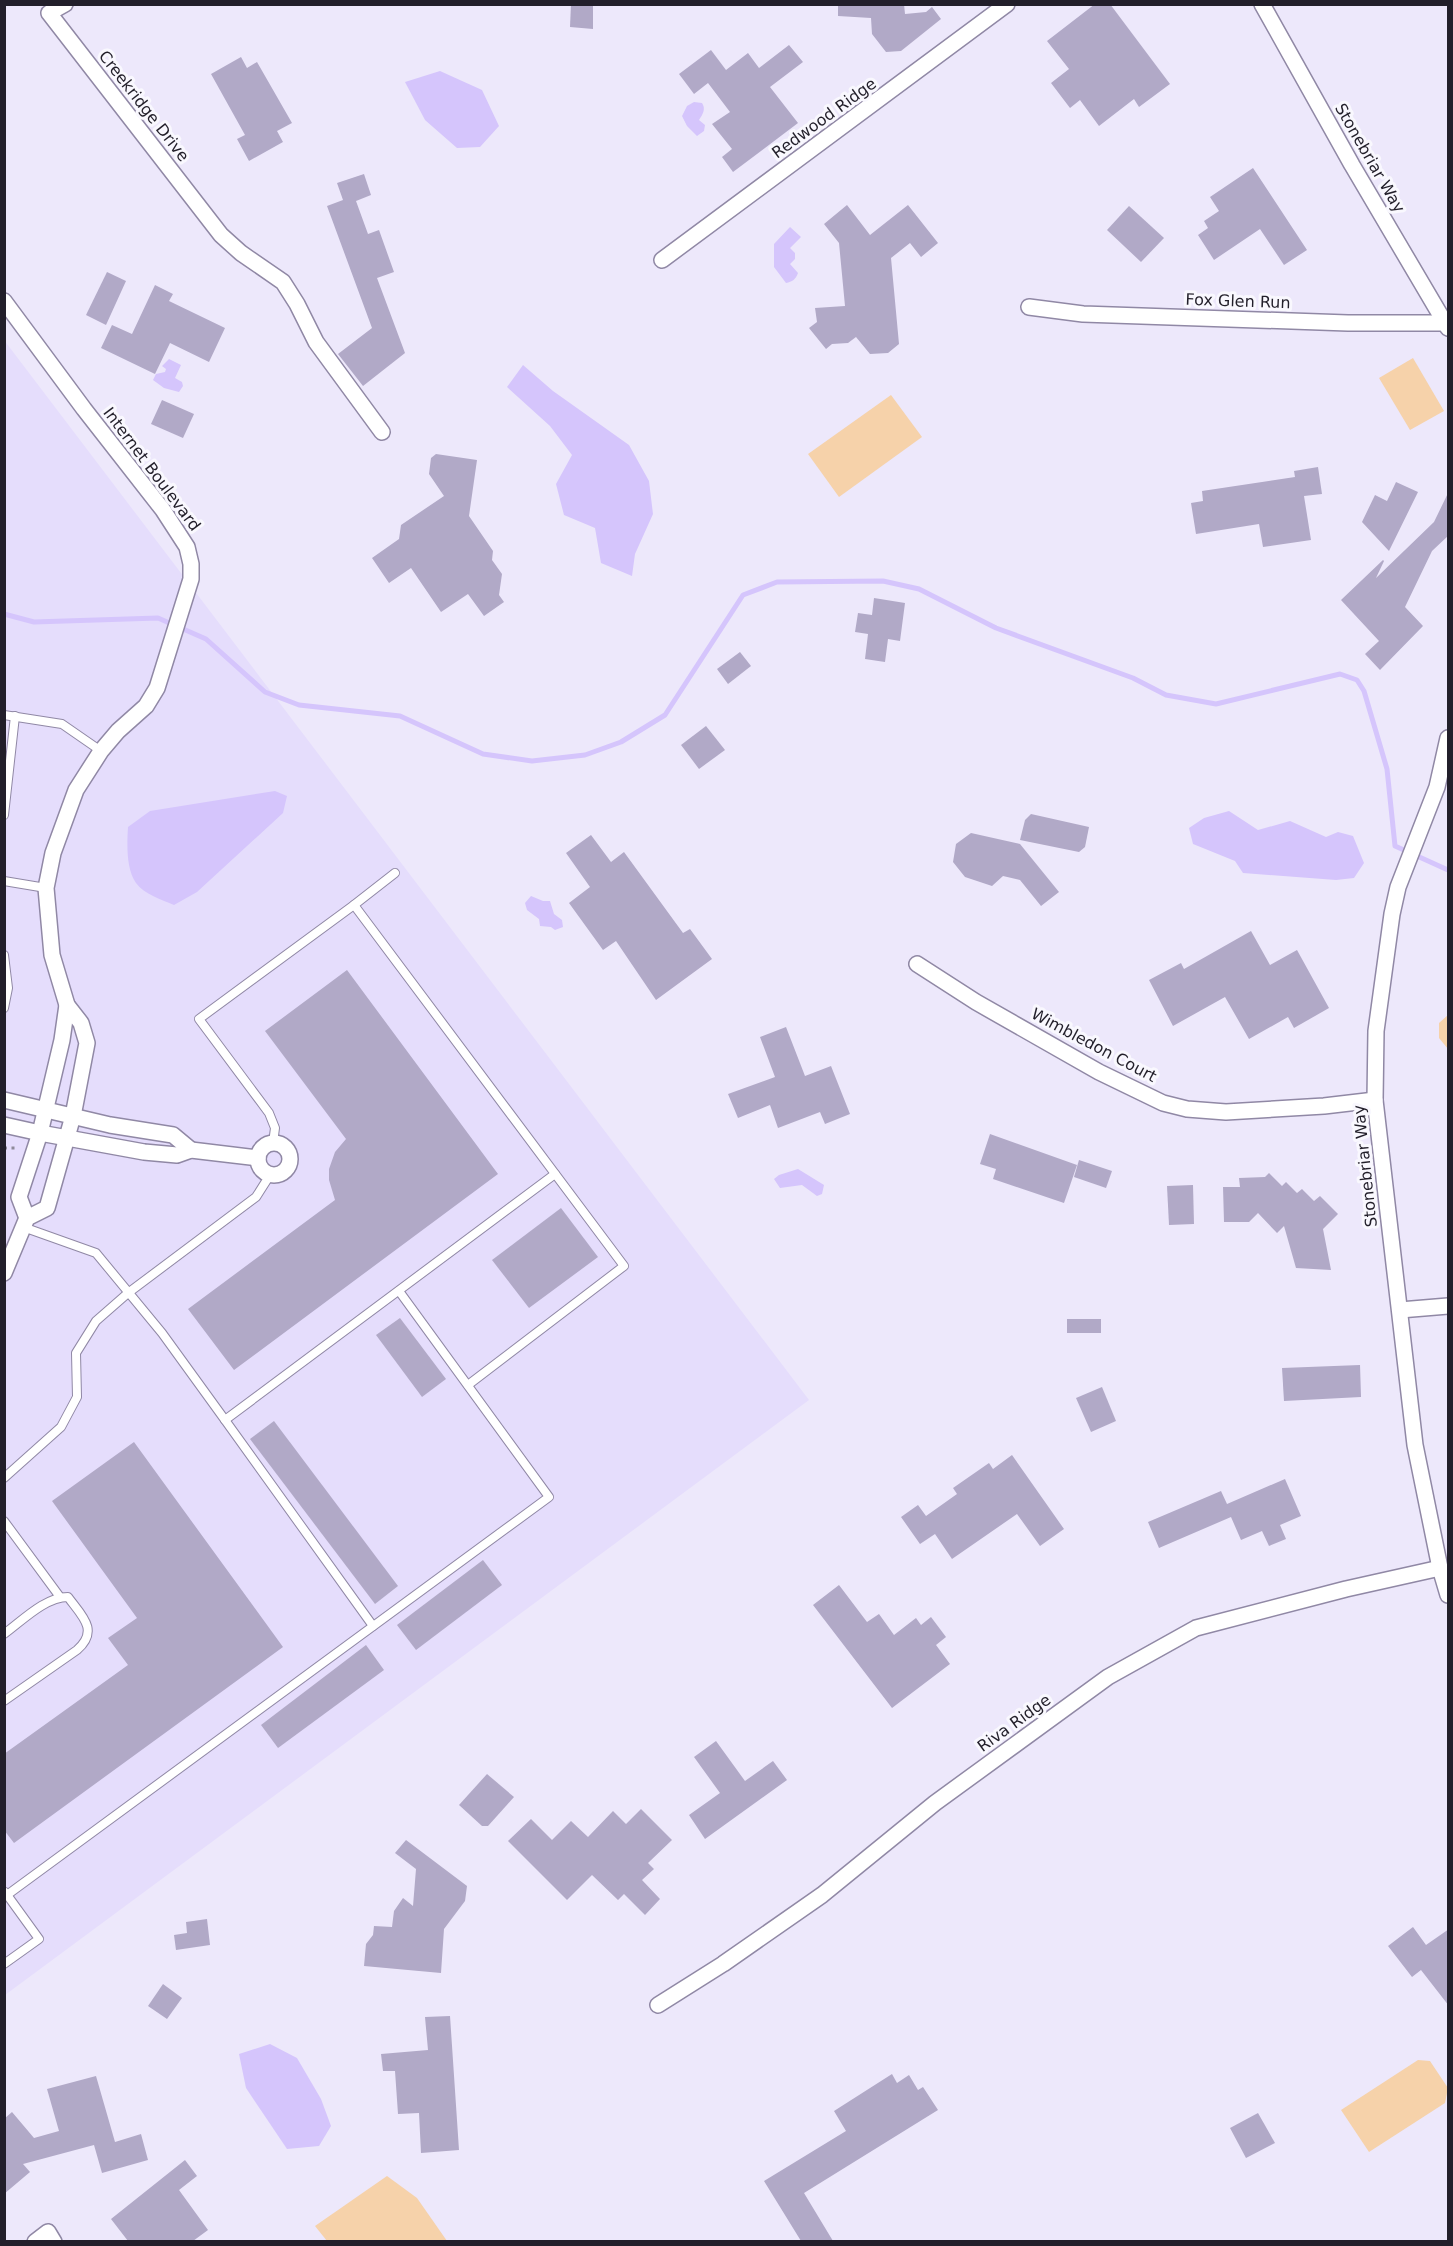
<svg xmlns="http://www.w3.org/2000/svg" width="1453" height="2246" viewBox="0 0 1453 2246" font-family="'DejaVu Sans',sans-serif">
<style>
.built{fill:#e5ddfc}
.green{fill:#f6d2aa}
.water{fill:#d5c5fc}
.lines{fill:none;stroke-linecap:round;stroke-linejoin:round}
.stream{stroke:#d5c5fc;stroke-width:5}
.building{fill:#b1a9c7}
.lane-casing{stroke:#9088a5;stroke-width:10}
.street-casing{stroke:#9088a5;stroke-width:18}
.path{stroke:#8e8a99;stroke-width:3;stroke-dasharray:3 4.5;stroke-linecap:butt}
.lane{stroke:#fff;stroke-width:8}
.street{stroke:#fff;stroke-width:15}
.labels{text-anchor:middle;dominant-baseline:central;stroke-width:6;stroke-linejoin:round;paint-order:stroke}
.street-label{font-size:16px;fill:#221f2a;stroke:#f9f8fe}
</style>
<rect width="100%" height="100%" fill="#ede8fb"/>
<polygon class="built" points="4,340 809,1400 5,1995 4,1995"/>
<g class="green">
<polygon points="1413,358 1444,411 1410,430 1379,378"/>
<polygon points="891,395 922,437 839,497 808,454"/>
<polygon points="1448,1015 1448,1049 1439,1038 1439,1023"/>
<polygon points="1418,2060 1430,2061 1448,2088 1445,2103 1369,2152 1341,2110"/>
<polygon points="387,2176 417,2198 447,2241 327,2241 315,2226"/>
</g>
<g class="water">
<polygon points="440,71 482,90 499,126 480,147 457,148 425,120 405,82"/>
<path d="M694,102L702,103C706,109 703,114 699,120L705,125L704,131L697,136L687,126L682,116L687,106Z"/>
<path d="M790,227L801,237L790,248L795,253V259L790,264L798,273C796,279 792,282 786,283L774,267V244Z"/>
<polygon points="169,359 181,365 175,378 182,382 183,386 179,392 164,388 153,380 156,374 165,372 166,369 162,366"/>
<polygon points="523,365 553,391 629,445 649,481 653,514 635,554 632,576 601,563 595,528 564,515 556,484 572,455 550,426 507,387"/>
<path d="M275,791L287,796L283,813L197,892L174,905C162,900 144,894 136,883C126,869 127,844 128,827L150,811Z"/>
<polygon points="1229,811 1258,830 1290,821 1326,837 1338,832 1353,836 1364,863 1354,878 1336,880 1243,873 1235,861 1193,844 1189,828 1204,818"/>
<polygon points="531,896 543,901 550,901 554,914 562,920 563,927 555,930 551,927 540,926 539,919 527,910 525,903"/>
<polygon points="798,1169 824,1185 822,1194 817,1196 802,1185 780,1188 774,1179 779,1175"/>
<polygon points="270,2044 297,2058 321,2099 331,2126 319,2146 287,2149 246,2088 239,2054"/>
</g>
<g class="lines">
<polyline class="stream" points="4,614 34,622 158,618 206,639 265,692 299,705 400,716 483,754 532,761 585,755 621,742 665,715 743,595 777,582 883,581 919,589 996,628 1133,678 1166,695 1216,704 1340,674 1357,680 1364,691 1387,769 1395,846 1448,870"/>
</g>
<g class="building">
<polygon points="571,4 593,4 593,29 570,27"/>
<polygon points="838,4 904,4 905,14 926,12 932,7 941,19 901,51 886,52 872,34 871,18 838,16"/>
<polygon points="1095,4 1110,4 1170,84 1139,107 1134,99 1099,126 1080,100 1070,108 1051,83 1069,69 1047,41"/>
<polygon points="789,45 803,62 770,87 798,123 733,172 722,157 732,149 712,124 730,112 708,83 694,94 679,74 711,50 726,70 748,53 759,68"/>
<polygon points="241,57 247,68 257,62 292,123 277,131 283,142 249,161 237,139 245,135 211,74"/>
<polygon points="1253,168 1307,250 1284,265 1260,229 1214,260 1198,235 1208,228 1204,221 1219,211 1210,197"/>
<polygon points="364,174 371,195 356,201 368,234 379,230 394,272 377,278 405,353 363,386 338,354 372,328 327,206 343,200 337,183"/>
<polygon points="847,205 870,235 908,205 938,243 921,257 910,243 891,258 899,344 888,353 870,354 856,337 848,343 832,344 826,349 809,328 817,322 815,308 845,306 839,243 824,224"/>
<polygon points="1129,206 1164,238 1141,262 1107,230"/>
<polygon points="107,272 126,281 106,325 86,315"/>
<polygon points="155,285 173,294 169,301 225,328 209,362 170,343 155,374 101,348 112,325 132,334"/>
<polygon points="162,400 194,414 183,438 151,424"/>
<polygon points="436,454 477,460 469,516 493,551 492,560 502,574 499,595 504,602 484,616 468,594 441,612 411,568 389,583 372,558 399,539 401,525 444,496 429,474 431,458"/>
<polygon points="1318,467 1322,494 1304,496 1311,540 1263,547 1259,524 1196,534 1191,503 1203,501 1202,491 1295,477 1294,471"/>
<polygon points="1396,482 1418,492 1389,551 1362,522 1375,495 1387,501"/>
<polygon points="1449,491 1449,535 1432,551 1405,607 1423,626 1380,670 1365,654 1379,641 1341,600 1383,560 1384,561 1376,578 1434,522"/>
<polygon points="874,598 905,603 900,641 888,639 885,662 865,659 868,634 855,632 858,613 872,615"/>
<polygon points="740,652 751,666 728,684 717,669"/>
<polygon points="706,726 725,750 699,769 681,745"/>
<polygon points="1031,814 1089,827 1085,847 1079,852 1020,840 1025,820"/>
<polygon points="971,833 1020,844 1059,892 1041,906 1020,880 1003,876 992,886 965,877 953,862 956,844"/>
<polygon points="591,835 611,862 624,852 683,933 690,929 712,959 656,1000 616,941 603,950 569,903 590,887 566,853"/>
<polygon points="1251,931 1270,965 1297,950 1329,1008 1294,1028 1288,1017 1249,1039 1225,997 1173,1026 1149,980 1181,963 1184,969"/>
<polygon points="347,970 498,1174 234,1370 188,1309 335,1200 329,1180 329,1169 335,1152 346,1139 265,1031"/>
<polygon points="786,1027 805,1076 831,1066 850,1114 825,1124 820,1112 778,1128 770,1105 738,1118 728,1094 775,1077 760,1037"/>
<polygon points="990,1134 1077,1165 1064,1203 993,1179 996,1169 980,1164"/>
<polygon points="1079,1160 1112,1171 1106,1188 1074,1177"/>
<polygon points="1269,1173 1282,1186 1286,1182 1297,1193 1302,1189 1314,1201 1320,1196 1338,1214 1323,1229 1331,1270 1296,1268 1284,1226 1277,1233 1258,1213 1249,1222 1224,1222 1223,1187 1240,1187 1239,1178 1265,1177"/>
<polygon points="1193,1185 1194,1224 1169,1225 1167,1186"/>
<polygon points="561,1208 598,1257 529,1308 492,1260"/>
<polygon points="400,1318 446,1379 422,1397 376,1335"/>
<rect x="1067" y="1319" width="34" height="14"/>
<polygon points="1360,1365 1361,1397 1284,1401 1282,1368"/>
<polygon points="1102,1387 1116,1421 1091,1432 1076,1398"/>
<polygon points="274,1421 398,1586 375,1604 250,1439"/>
<polygon points="134,1442 283,1647 14,1843 4,1830 4,1754 128,1665 108,1638 137,1618 52,1501"/>
<polygon points="1012,1455 1064,1529 1040,1546 1017,1514 952,1559 935,1534 920,1544 901,1517 918,1505 926,1516 957,1494 953,1488 989,1463 993,1469"/>
<polygon points="1285,1479 1301,1516 1280,1525 1286,1539 1269,1546 1262,1531 1241,1540 1231,1517 1159,1548 1148,1522 1221,1491 1227,1504"/>
<polygon points="483,1560 502,1585 416,1650 397,1625"/>
<polygon points="839,1585 867,1622 879,1614 894,1635 916,1618 921,1625 931,1617 946,1637 936,1645 950,1664 892,1708 813,1605"/>
<polygon points="366,1645 384,1670 278,1748 261,1725"/>
<polygon points="716,1741 745,1781 773,1761 787,1780 705,1839 689,1815 720,1793 694,1757"/>
<polygon points="487,1774 514,1797 488,1826 482,1826 459,1805"/>
<polygon points="641,1809 672,1840 648,1863 654,1869 642,1880 660,1899 645,1915 624,1894 618,1900 592,1875 567,1900 508,1841 531,1819 552,1840 571,1821 588,1837 613,1811 626,1824"/>
<polygon points="406,1840 467,1886 465,1901 444,1929 441,1973 364,1966 366,1944 373,1935 374,1926 392,1927 394,1911 403,1898 413,1906 416,1869 395,1853"/>
<polygon points="207,1919 210,1945 176,1950 174,1935 187,1933 186,1922"/>
<polygon points="1413,1927 1426,1945 1449,1929 1449,2006 1421,1970 1412,1977 1388,1946"/>
<polygon points="163,1984 182,1998 167,2019 148,2006"/>
<polygon points="450,2016 459,2150 421,2153 419,2113 398,2114 395,2071 383,2071 381,2054 428,2050 425,2017"/>
<polygon points="892,2074 897,2083 909,2075 918,2090 923,2087 938,2110 804,2193 833,2241 801,2241 764,2181 846,2131 834,2111"/>
<polygon points="96,2076 115,2142 141,2134 148,2160 102,2173 94,2145 23,2164 30,2172 4,2194 4,2119 12,2112 34,2138 59,2131 47,2089"/>
<polygon points="1258,2113 1275,2143 1246,2158 1230,2128"/>
<polygon points="185,2160 197,2176 179,2190 208,2230 193,2241 128,2241 111,2219"/>
</g>
<g class="lines">
<defs>
<g id="lane">
<polyline points="4,715 62,724 101,751"/>
<polyline points="4,815 15,716"/>
<polyline points="4,881 46,888"/>
<polyline points="354,905 395,873"/>
<polyline points="4,955 8,988 4,1008"/>
<polyline points="273,1143 275,1128 269,1113 199,1019 354,905 624,1266 468,1385"/>
<polyline points="23,1227 96,1253 162,1333 225,1420 555,1174"/>
<polyline points="225,1420 373,1626"/>
<polyline points="4,1478 61,1427 77,1397 76,1353 96,1321 128,1293 256,1197 270,1175"/>
<polyline points="4,1521 60,1597"/>
<path d="M4,1634C22,1621 45,1597 68,1597C81,1615 100,1630 77,1650L4,1701"/>
<polyline points="7,1895 549,1497 399,1291"/>
<polyline points="4,1964 39,1939 5,1892"/>
</g>
<g id="street">
<polyline points="65,4 49,13 221,235 241,253 283,282 297,304 316,342 382,432"/>
<polyline points="1262,4 1352,165 1448,328"/>
<polyline points="662,260 1007,4"/>
<polyline points="4,301 84,409 163,510 187,547 191,564 191,579 157,688 146,706 118,731 101,751 76,790 53,853 46,888 52,955 67,1005 81,1023 87,1043 73,1116 47,1208 27,1218 4,1273"/>
<polyline points="1029,307 1083,314 1348,323 1446,323"/>
<polyline points="1448,738 1437,787 1398,887 1392,914 1376,1031 1375,1100 1415,1445 1440,1568 1448,1595"/>
<polyline points="917,964 976,1002 1099,1072 1163,1103 1187,1109 1226,1112 1324,1106 1375,1100"/>
<polyline points="4,1100 110,1125 173,1135 191,1150"/>
<polyline points="4,1125 40,1133 144,1152 177,1155 191,1150 258,1158"/>
<circle cx="274" cy="1159" r="16"/>
<polyline points="27,1218 19,1197 40,1133 62,1040 67,1005"/>
<polyline points="1400,1310 1448,1306"/>
<polyline points="658,2005 723,1964 822,1895 935,1803 1108,1677 1196,1628 1346,1589 1440,1568"/>
<polyline points="35,2242 48,2232 54,2242"/>
</g>
</defs>
<use href="#lane" class="lane-casing"/>
<use href="#street" class="street-casing"/>
<polyline class="path" points="4,1148 17,1148"/>
<use href="#lane" class="lane"/>
<use href="#street" class="street"/>
</g>
<g class="labels">
<g class="street-label">
<text transform="translate(144 106) rotate(52)">Creekridge Drive</text>
<text transform="translate(824 118) rotate(-36)">Redwood Ridge</text>
<text transform="translate(1370 158) rotate(60)">Stonebriar Way</text>
<text transform="translate(1238 301) rotate(2)">Fox Glen Run</text>
<text transform="translate(152 469) rotate(53)">Internet Boulevard</text>
<text transform="translate(1094 1045) rotate(28)">Wimbledon Court</text>
<text transform="translate(1365 1166) rotate(-96)">Stonebriar Way</text>
<text transform="translate(1014 1723) rotate(-36)">Riva Ridge</text>
</g>
</g>
<rect width="1453" height="2246" fill="none" stroke="#221f2a" stroke-width="12"/>
</svg>
